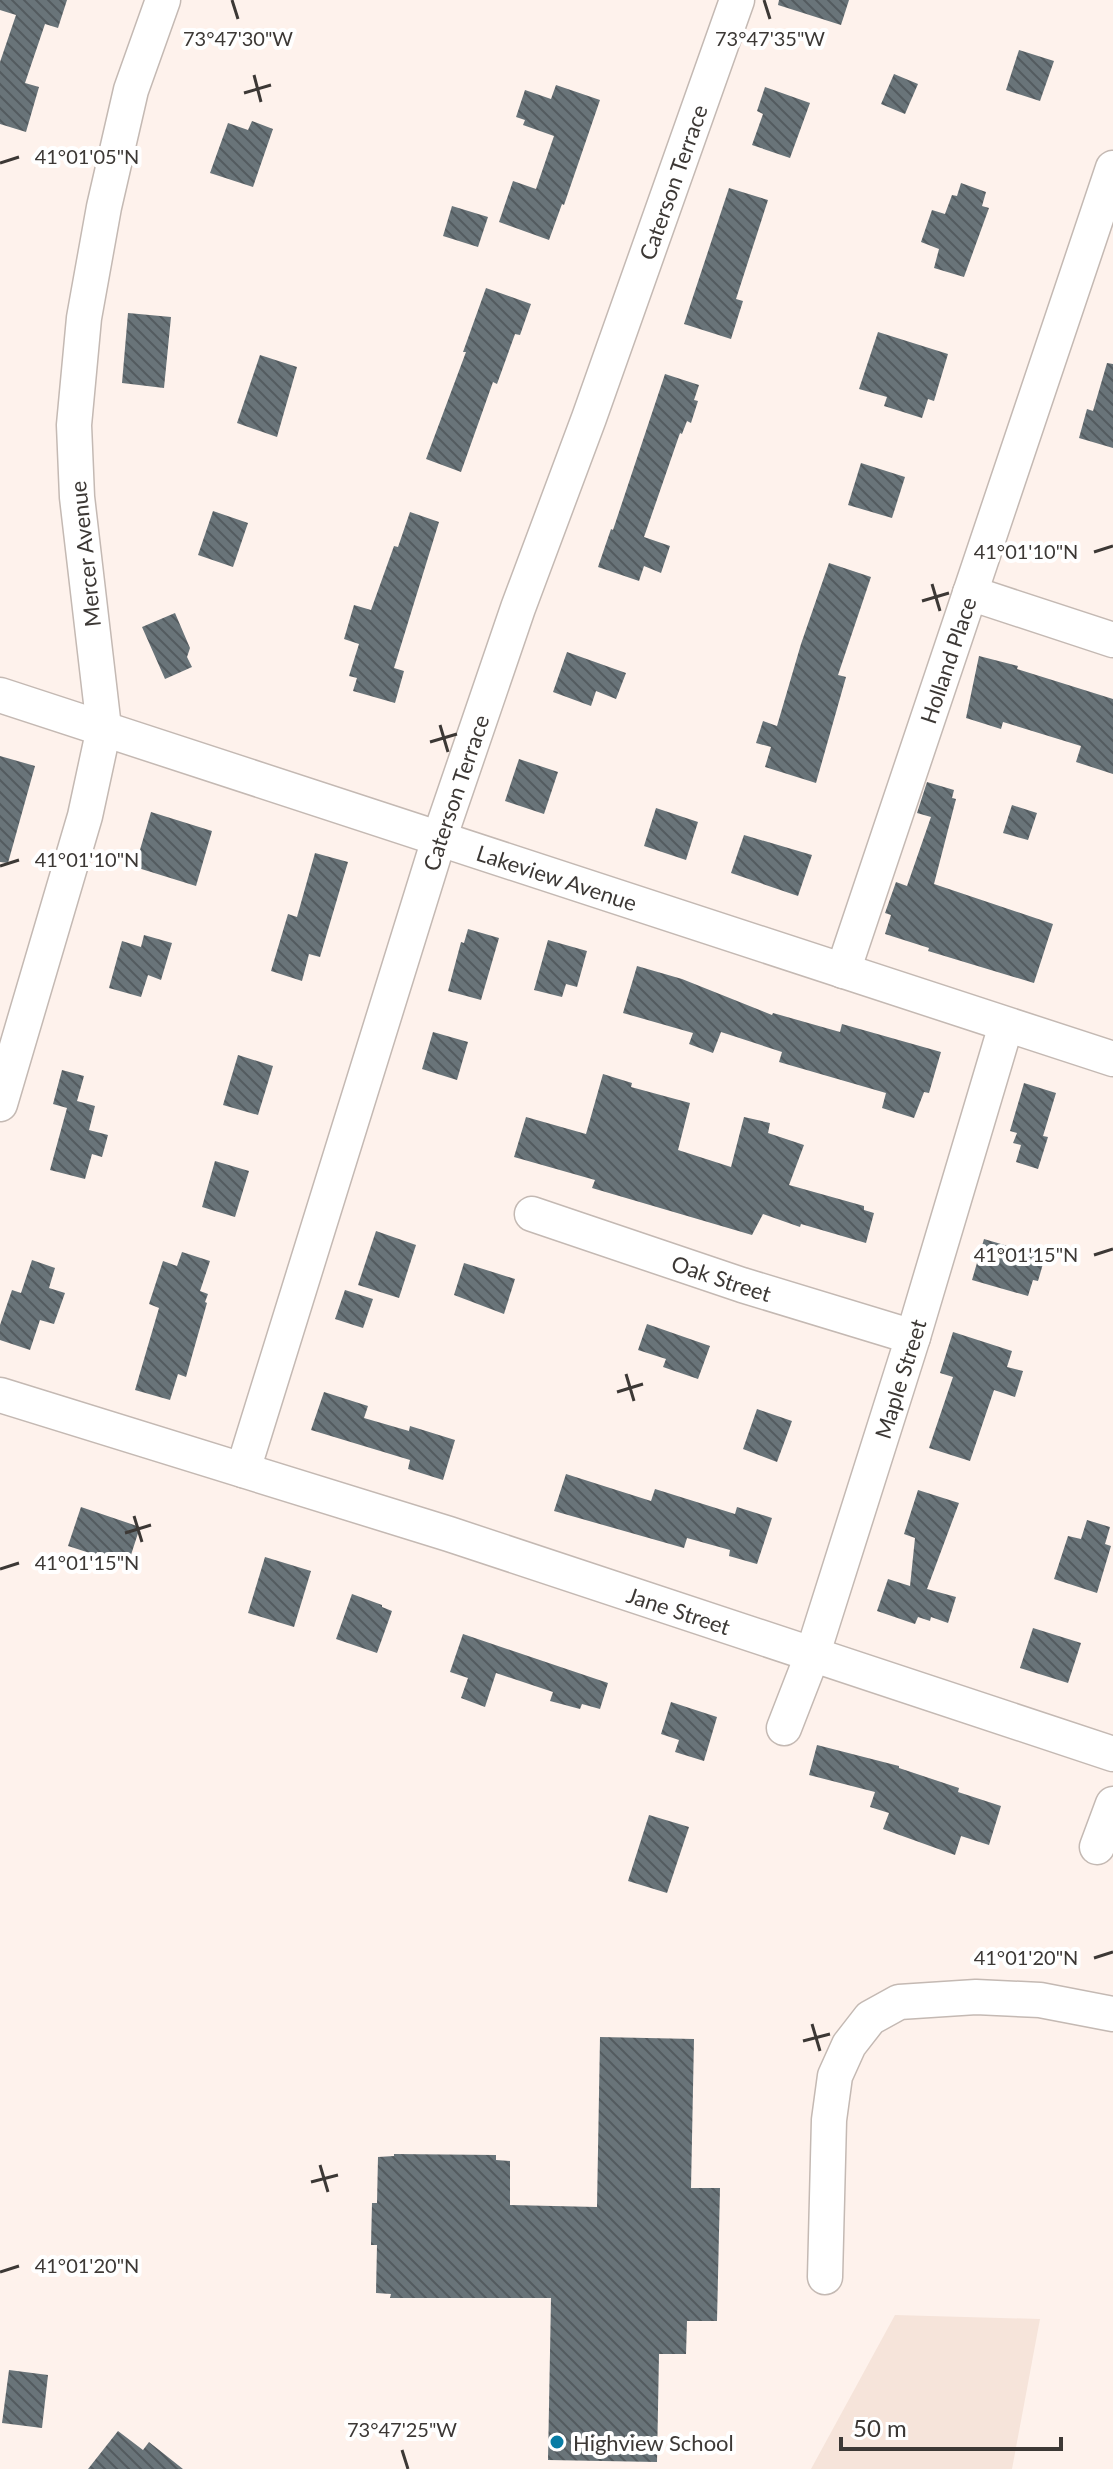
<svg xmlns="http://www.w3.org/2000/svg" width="1113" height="2469" viewBox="0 0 1113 2469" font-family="Lato,sans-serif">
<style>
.built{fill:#f6e4da}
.building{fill:url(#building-back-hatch)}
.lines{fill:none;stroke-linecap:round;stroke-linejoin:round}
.minor-casing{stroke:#c4b9b3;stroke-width:37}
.minor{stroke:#fff;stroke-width:34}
.ticks{fill:none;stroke:#3c3835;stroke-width:3}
.poi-dot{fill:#087ca4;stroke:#fff;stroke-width:3}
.labels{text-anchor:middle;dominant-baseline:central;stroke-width:8;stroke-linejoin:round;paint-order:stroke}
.street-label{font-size:22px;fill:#3c3835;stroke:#fff}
.poi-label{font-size:22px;fill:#3c3835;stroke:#fff;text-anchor:start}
.ticks-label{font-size:20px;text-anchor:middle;fill:#3c3835;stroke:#fff;stroke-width:8;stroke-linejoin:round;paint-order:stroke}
</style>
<defs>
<pattern id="building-back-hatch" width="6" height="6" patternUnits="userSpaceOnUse" patternTransform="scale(2)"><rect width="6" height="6" fill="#697479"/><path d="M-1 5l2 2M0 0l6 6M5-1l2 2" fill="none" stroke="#535b5f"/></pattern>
</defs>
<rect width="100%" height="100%" fill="#fef2ec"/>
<polygon class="built" points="895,2315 1040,2319 1012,2469 811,2469"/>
<g class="building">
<polygon points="0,0 67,0 58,28 45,24 25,83 39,87 26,132 0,124 0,62 16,15 0,10"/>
<polygon points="779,0 849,0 841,25 778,5"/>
<polygon points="1019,50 1054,61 1040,101 1006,90"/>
<polygon points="894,74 918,84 905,114 881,104"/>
<polygon points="556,85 600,100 564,205 562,204 549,240 499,222 513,181 536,189 554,136 523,125 525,120 516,117 525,90 551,99"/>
<polygon points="765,87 810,103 790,158 752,145 763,114 757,111"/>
<polygon points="252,121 273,129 253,187 210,173 228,123 248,130"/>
<polygon points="961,183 986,192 982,206 989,208 964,277 934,268 939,249 921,242 932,210 945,214 952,195 957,196"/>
<polygon points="729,188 768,200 736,299 743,301 731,339 684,324"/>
<polygon points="452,206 488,217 478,247 443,236"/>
<polygon points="486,288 531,304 520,335 515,334 497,384 493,382 461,472 426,459 466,352 463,352"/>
<polygon points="128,313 171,317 164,388 122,383"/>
<polygon points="878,332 948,354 934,401 928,399 922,418 884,406 887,397 859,389"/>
<polygon points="260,355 297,367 277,437 237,423"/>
<polygon points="1107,363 1113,364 1113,448 1079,438 1087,409 1093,411"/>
<polygon points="665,374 699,385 694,400 698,401 691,423 687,421 682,434 680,433 644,537 670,546 661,573 644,566 639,581 598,567 611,529 613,530"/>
<polygon points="861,463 905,477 892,518 848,505"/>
<polygon points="213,511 248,523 233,567 198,555"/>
<polygon points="410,512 439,522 394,668 404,671 395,703 353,691 357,678 349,676 359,644 344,639 354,605 371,610 394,546 398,547"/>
<polygon points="829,563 871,577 838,675 846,677 816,783 765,767 771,747 756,743 763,721 777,726 801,644"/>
<polygon points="175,613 190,648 187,657 192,667 165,679 142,627"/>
<polygon points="567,652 626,673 616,699 596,691 591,706 553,692"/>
<polygon points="979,656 1018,666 1017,669 1113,699 1113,774 1076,762 1081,746 1003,722 1001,729 966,718"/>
<polygon points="0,756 35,766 8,863 0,862"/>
<polygon points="519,759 558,772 544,814 505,801"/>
<polygon points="927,782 954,790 952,798 956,799 934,884 1053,924 1034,983 928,951 929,948 885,934 891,915 885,913 896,882 907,886 931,817 917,813"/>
<polygon points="1012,805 1037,813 1028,840 1003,833"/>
<polygon points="656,808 698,822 686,860 644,846"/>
<polygon points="151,812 212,831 196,886 135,867"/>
<polygon points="744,835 812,855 798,896 731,873"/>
<polygon points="315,853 348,862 320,957 309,954 302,981 271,971 288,914 297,917"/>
<polygon points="468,929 499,938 481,1000 448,991 461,942 464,943"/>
<polygon points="144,935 172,943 161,980 148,975 141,997 109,988 122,941 141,947"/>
<polygon points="548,940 587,951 577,987 566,984 562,997 534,990"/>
<polygon points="637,966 682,979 772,1015 773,1013 840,1032 842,1024 941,1052 929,1093 924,1092 914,1118 882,1108 886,1093 779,1062 782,1052 721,1032 713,1053 689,1044 693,1033 623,1013"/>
<polygon points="433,1032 468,1042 457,1080 422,1069"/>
<polygon points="238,1055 273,1066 258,1115 223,1105"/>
<polygon points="62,1070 84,1076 77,1101 95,1106 89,1130 108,1135 102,1157 92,1154 85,1179 50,1170 67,1108 53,1104"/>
<polygon points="603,1074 632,1083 631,1087 690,1103 678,1150 731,1167 744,1117 770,1123 768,1133 804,1145 789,1185 864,1206 864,1210 874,1213 866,1243 801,1224 800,1227 763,1214 752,1235 592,1188 595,1180 514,1157 526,1117 586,1134"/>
<polygon points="1024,1083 1056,1093 1043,1136 1048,1137 1038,1169 1016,1162 1021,1145 1013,1143 1017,1133 1010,1131"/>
<polygon points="215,1161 249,1171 235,1217 202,1207"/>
<polygon points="376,1231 416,1245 399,1298 358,1285"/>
<polygon points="984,1239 1045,1257 1038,1281 1033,1280 1028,1296 972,1280"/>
<polygon points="182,1252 210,1261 200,1291 208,1294 205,1302 207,1303 186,1377 178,1374 170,1400 135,1390 159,1308 149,1304 163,1261 177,1266"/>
<polygon points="32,1260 55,1268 49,1288 65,1293 54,1324 40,1320 30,1350 0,1340 0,1325 12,1290 21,1293"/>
<polygon points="464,1263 515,1279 504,1314 454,1295"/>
<polygon points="345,1290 373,1299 363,1328 335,1319"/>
<polygon points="647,1324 710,1346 698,1379 663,1367 666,1359 638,1350"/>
<polygon points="953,1332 1012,1351 1007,1367 1023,1371 1015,1397 994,1390 970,1461 929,1448 953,1377 940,1373"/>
<polygon points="324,1392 368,1406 364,1418 409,1431 410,1426 455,1440 443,1480 408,1469 410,1460 311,1430"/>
<polygon points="757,1409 792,1421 777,1462 743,1449"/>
<polygon points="566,1474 651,1501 655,1489 735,1514 737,1507 772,1518 757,1564 729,1556 730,1550 687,1538 684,1548 554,1511"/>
<polygon points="918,1490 959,1503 927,1589 956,1597 948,1623 931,1617 930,1621 918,1617 915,1624 877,1611 888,1579 910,1586 915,1538 904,1534"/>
<polygon points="81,1507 140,1527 130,1558 115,1553 114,1557 97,1552 96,1555 68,1546"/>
<polygon points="1087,1520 1110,1527 1105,1544 1111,1546 1097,1593 1054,1579 1068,1536 1081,1539"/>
<polygon points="265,1557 311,1571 294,1627 248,1613"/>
<polygon points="352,1594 382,1605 382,1607 392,1611 377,1653 336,1639"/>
<polygon points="1033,1628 1081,1643 1068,1683 1020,1668"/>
<polygon points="463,1634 608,1683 600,1709 582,1704 580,1709 550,1701 553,1692 496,1673 485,1707 461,1698 468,1678 450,1672"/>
<polygon points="671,1702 717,1717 704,1761 675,1752 679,1740 661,1734"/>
<polygon points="817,1745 899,1766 899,1768 959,1788 958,1792 1001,1806 989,1845 961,1836 955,1855 883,1829 889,1813 870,1807 875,1792 809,1775"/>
<polygon points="649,1815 689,1827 667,1893 628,1881"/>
<polygon points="600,2037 694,2039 691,2188 720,2188 717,2321 687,2321 686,2354 659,2354 657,2462 548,2460 551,2298 390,2298 391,2294 376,2293 377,2245 371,2245 372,2203 377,2203 378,2157 394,2156 394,2154 496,2155 496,2160 510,2161 510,2205 597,2207"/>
<polygon points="9,2370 48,2375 42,2428 2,2423"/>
<polygon points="118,2431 143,2450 149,2442 183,2469 88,2469"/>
</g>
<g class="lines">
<defs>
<g id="minor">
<polyline points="970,593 1113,640"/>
<path id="s1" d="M0,695L1113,1059"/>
<path id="s2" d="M843,971L1113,168"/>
<polyline points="0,1104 85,816 104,728 77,497 74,425 84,318 104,207 131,90 163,0"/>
<path id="s3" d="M532,1214L742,1285L913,1337"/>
<path id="s4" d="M0,1395L449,1534L1113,1754"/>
<path id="s5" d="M243,1470L439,839L518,608L589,418L737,0"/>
<path id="s6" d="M784,1728L812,1656L913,1337L1006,1025"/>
<polyline points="1097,1847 1113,1804"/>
<polyline points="825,2277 829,2120 835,2076 849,2045 870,2018 899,2002 976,1997 1040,2000 1113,2014"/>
</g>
</defs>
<use href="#minor" class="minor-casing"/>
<use href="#minor" class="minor"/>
</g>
<path class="ticks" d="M232,0L238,19M764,0L770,19M254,75L261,102M244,93L271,85M0,163L19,157M1094,552L1113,546M932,584L940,611M922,601L949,593M440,725L448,752M430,742L457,734M0,866L19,860M1094,1255L1113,1249M626,1374L634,1401M617,1392L643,1384M134,1516L142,1542M125,1533L151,1525M0,1569L19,1563M1094,1958L1113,1952M812,2024L820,2051M803,2041L830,2034M320,2165L328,2192M311,2182L338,2175M0,2272L19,2266M402,2450L408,2469"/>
<circle class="poi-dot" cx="557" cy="2442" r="8"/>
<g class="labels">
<g class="street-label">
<text stroke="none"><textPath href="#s5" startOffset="1358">Caterson Terrace</textPath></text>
<text transform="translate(85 554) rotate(-96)">Mercer Avenue</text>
<text stroke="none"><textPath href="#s2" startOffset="328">Holland Place</textPath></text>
<text stroke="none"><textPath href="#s5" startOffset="710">Caterson Terrace</textPath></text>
<text stroke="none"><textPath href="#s1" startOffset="586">Lakeview Avenue</textPath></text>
<text stroke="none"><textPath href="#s3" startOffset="200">Oak Street</textPath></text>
<text stroke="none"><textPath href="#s6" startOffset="368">Maple Street</textPath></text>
<text stroke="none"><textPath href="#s4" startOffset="712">Jane Street</textPath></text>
</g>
<g class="poi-label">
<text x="573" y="2442">Highview School</text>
</g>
</g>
<g class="ticks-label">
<text x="238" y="46">73°47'30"W</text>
<text x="770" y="46">73°47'35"W</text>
<text x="87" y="164">41°01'05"N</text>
<text x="1026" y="559">41°01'10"N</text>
<text x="87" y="867">41°01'10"N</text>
<text x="1026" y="1262">41°01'15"N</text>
<text x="87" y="1570">41°01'15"N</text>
<text x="1026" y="1965">41°01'20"N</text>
<text x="87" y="2273">41°01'20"N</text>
<text x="402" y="2437">73°47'25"W</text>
</g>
<path d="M841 2437v12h220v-12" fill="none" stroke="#3c3835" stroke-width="4"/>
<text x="853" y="2437" font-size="24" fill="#3c3835" stroke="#ffffff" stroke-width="6" paint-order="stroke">50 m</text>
</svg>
